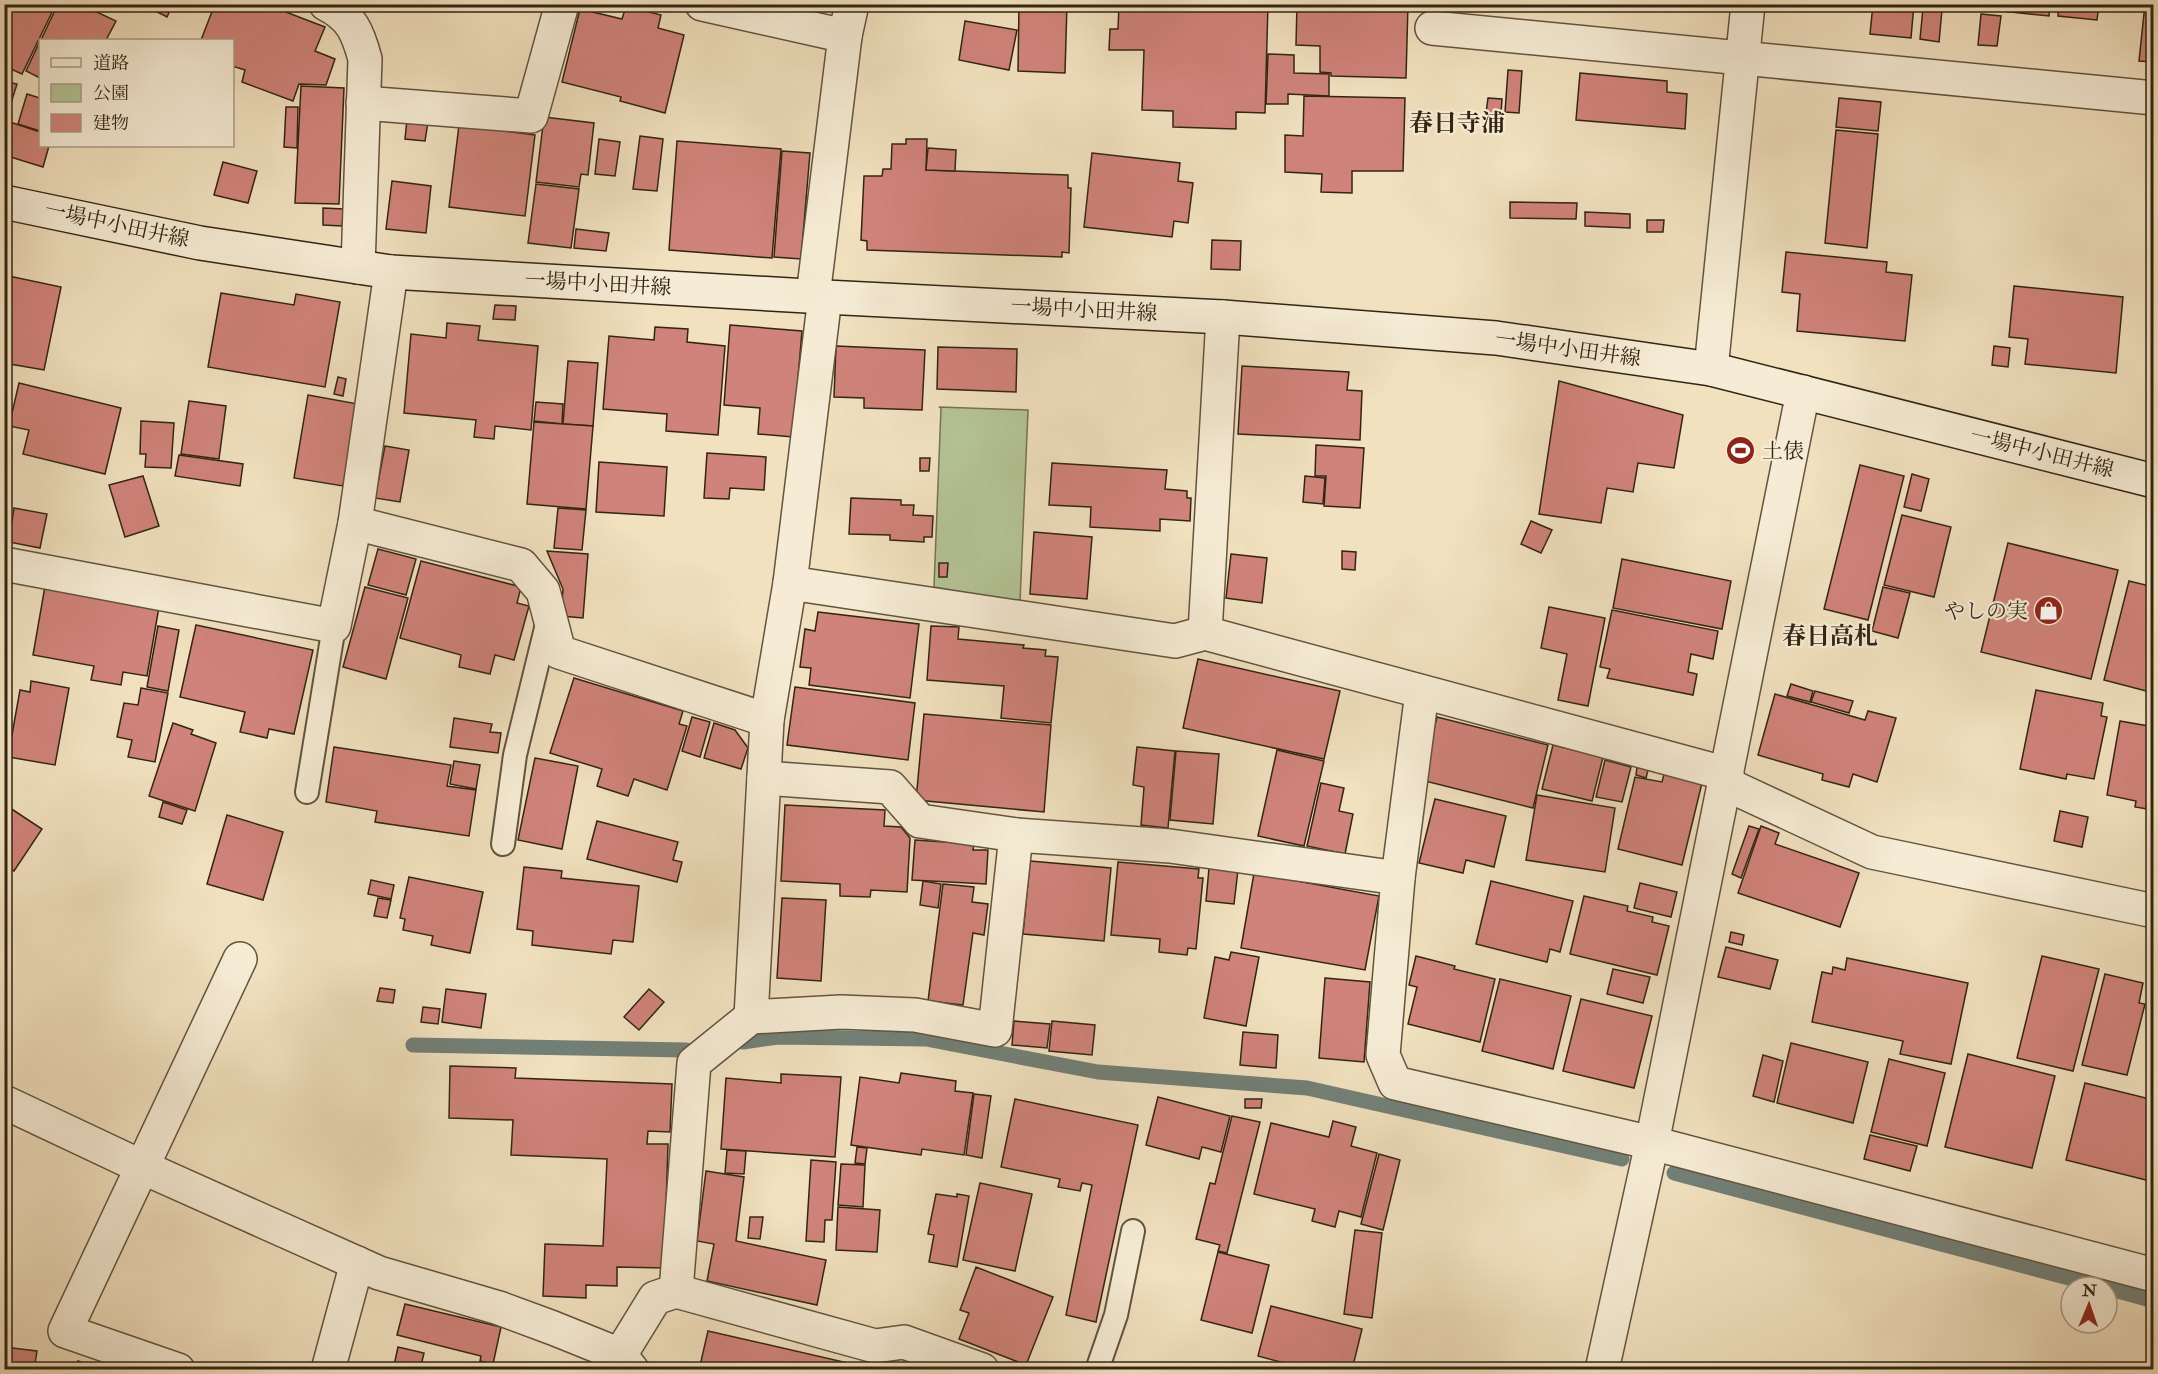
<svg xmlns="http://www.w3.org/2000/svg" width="2158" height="1374" viewBox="0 0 2158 1374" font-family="'IM FELL Double Pica','Noto Serif JP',serif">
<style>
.green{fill:#b4c496;stroke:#737455;stroke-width:1.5}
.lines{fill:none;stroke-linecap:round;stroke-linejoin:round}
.stream{stroke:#728077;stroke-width:15}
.building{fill:#d0837a;stroke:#322514;stroke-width:1.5}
.lane-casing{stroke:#62543f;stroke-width:26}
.street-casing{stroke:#62543f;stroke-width:36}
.secondary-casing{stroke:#322514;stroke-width:36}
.lane{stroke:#f6ecd5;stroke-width:22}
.street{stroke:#f6ecd5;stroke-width:33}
.secondary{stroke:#f6ecd5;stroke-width:33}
.labels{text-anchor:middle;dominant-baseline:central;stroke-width:4.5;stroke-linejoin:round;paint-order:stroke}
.street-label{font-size:21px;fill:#322514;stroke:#f6ecd5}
.poi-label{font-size:21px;fill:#322514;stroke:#f6ecd5;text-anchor:start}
.quarter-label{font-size:24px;font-weight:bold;fill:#322514;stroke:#f6ecd5}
</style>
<rect width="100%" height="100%" fill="#f1e1bf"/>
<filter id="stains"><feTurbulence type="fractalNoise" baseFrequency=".00333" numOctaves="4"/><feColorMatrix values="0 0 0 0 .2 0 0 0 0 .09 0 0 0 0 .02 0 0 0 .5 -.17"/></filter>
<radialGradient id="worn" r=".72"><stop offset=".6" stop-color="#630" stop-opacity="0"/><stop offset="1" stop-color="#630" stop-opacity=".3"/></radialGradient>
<polygon class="green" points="939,407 1028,410 1020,602 934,587 941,408"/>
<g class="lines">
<g class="stream">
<polyline points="743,1042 778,1037 926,1039 1098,1072 1307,1088 1622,1159"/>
<polyline points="413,1045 686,1050"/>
<polyline points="1674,1173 2103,1287"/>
<polyline points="2107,1288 2154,1301"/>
</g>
</g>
<g class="building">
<polygon points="8,4 56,4 22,74 4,66 4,12"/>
<polygon points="58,4 80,4 116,21 106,40 41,40"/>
<polygon points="142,4 173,4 167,17"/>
<polygon points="215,4 265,4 325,27 315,51 335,59 326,85 299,84 293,101 242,82 245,70 232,66 232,40 201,40"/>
<polygon points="1019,4 1067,4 1065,73 1018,71"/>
<polygon points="1119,4 1268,4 1265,113 1236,112 1236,129 1173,127 1173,111 1142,110 1144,50 1109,50 1110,29 1118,29"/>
<polygon points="1297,4 1408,4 1406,78 1331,76 1331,73 1320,72 1320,46 1296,45"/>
<polygon points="1873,4 1914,4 1911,38 1870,34"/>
<polygon points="1984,4 2050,4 2049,16 1983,9"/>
<polygon points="2059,4 2099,4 2097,20 2058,16"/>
<polygon points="2145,4 2154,4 2154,62 2139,61"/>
<polygon points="626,6 661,15 658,28 684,35 665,113 620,101 621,97 562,82 580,9 622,19"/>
<polygon points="1923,8 1942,10 1939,42 1920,39"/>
<polygon points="1981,14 2001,16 1997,46 1978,45"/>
<polygon points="965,21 1017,30 1009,70 959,60"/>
<polygon points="40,41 40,78 26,71"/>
<polygon points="1268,54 1294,55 1294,73 1329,74 1329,96 1288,94 1288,104 1266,104"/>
<polygon points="1508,70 1522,71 1519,113 1505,112"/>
<polygon points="1580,73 1667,81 1667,92 1687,94 1685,129 1576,120"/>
<polygon points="4,81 17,84 4,125"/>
<polygon points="301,86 344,88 339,204 295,203"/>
<polygon points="27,94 40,98 40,131 18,124"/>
<polygon points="1304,96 1405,98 1403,171 1352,171 1352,193 1321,192 1322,174 1285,172 1285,135 1303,136"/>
<polygon points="1488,98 1502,99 1501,114 1486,113"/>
<polygon points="1839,98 1881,102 1878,131 1836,127"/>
<polygon points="286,107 298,107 297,148 284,147"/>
<polygon points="544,117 594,123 588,175 581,174 579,187 536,182"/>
<polygon points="407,119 428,122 425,141 405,139"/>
<polygon points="10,122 40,132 40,146 49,146 43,167 4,155 4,139"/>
<polygon points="459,125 535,135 525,216 449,207"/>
<polygon points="1836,130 1878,134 1867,248 1825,243"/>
<polygon points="640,136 663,139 657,191 633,189"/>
<polygon points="599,139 620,142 615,176 595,174"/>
<polygon points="906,139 927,139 926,170 1068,175 1068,188 1071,188 1069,253 1062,252 1062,257 867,250 867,241 861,240 864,176 882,176 883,169 891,169 892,144 906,144"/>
<polygon points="677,141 781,149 772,258 669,250"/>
<polygon points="928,148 956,150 955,171 926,170"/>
<polygon points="782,151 810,153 801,259 774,257"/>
<polygon points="1092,153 1180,163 1178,181 1193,183 1188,223 1174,221 1172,237 1084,227"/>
<polygon points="223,162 257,171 248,203 214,195"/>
<polygon points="392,181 431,186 426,233 386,229"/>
<polygon points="536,184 579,189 571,248 528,243"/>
<polygon points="1510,202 1577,203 1576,219 1510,218"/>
<polygon points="323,208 344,209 342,226 323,225"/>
<polygon points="1585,212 1630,214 1630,228 1585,226"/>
<polygon points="1647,220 1664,220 1663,232 1647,232"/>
<polygon points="576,229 609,233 606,251 574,248"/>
<polygon points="1212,240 1241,241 1240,270 1211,269"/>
<polygon points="1786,252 1887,262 1886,272 1912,275 1905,341 1797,331 1800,294 1782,292"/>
<polygon points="4,275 61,287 44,370 4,363"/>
<polygon points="2014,286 2123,297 2116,373 2025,364 2028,339 2009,337"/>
<polygon points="221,293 294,305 296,294 340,302 325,387 208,367"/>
<polygon points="495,305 516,306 515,320 493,319"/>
<polygon points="447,323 480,326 478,340 538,346 531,430 495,426 494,439 474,437 476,420 404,413 411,334 446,338"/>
<polygon points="730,325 802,331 793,437 758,434 760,408 724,405"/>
<polygon points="655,327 688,329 687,342 725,346 718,435 666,431 667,414 603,409 609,336 654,340"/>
<polygon points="836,346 925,350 922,410 864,408 864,398 834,397"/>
<polygon points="1994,346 2010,348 2008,367 1992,365"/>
<polygon points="938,347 1017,349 1016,392 937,389"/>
<polygon points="568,361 598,363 593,426 563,424"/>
<polygon points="1242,366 1349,372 1347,390 1362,391 1360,440 1238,434"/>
<polygon points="338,377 346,379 343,396 334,394"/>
<polygon points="1559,381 1683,415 1674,468 1638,463 1633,492 1607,488 1601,523 1539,514"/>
<polygon points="19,383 121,408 105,474 23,454 29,430 9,426"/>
<polygon points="308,395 358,404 343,486 294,478"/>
<polygon points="189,401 226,406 219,459 181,454"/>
<polygon points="536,402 563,404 562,424 534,421"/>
<polygon points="141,421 174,423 171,468 145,467 146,454 140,454"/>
<polygon points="534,422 593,426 586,509 527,504"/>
<polygon points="1316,445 1364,448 1360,508 1324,506 1326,476 1315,476"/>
<polygon points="385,446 409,450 400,502 375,498"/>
<polygon points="707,453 766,457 764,490 730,488 729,499 704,498"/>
<polygon points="179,455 243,464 240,486 175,476"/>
<polygon points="920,458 930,458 929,471 920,471"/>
<polygon points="599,462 667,467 664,516 596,512"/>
<polygon points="1052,463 1167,470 1165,489 1187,491 1187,498 1191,498 1190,521 1160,519 1160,531 1090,527 1091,507 1049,505"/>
<polygon points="1860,465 1904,476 1868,620 1824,609"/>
<polygon points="1912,474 1929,479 1921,511 1904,507"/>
<polygon points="143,476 159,526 125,537 109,485"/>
<polygon points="1305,476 1325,478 1323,504 1303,502"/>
<polygon points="851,498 901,500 901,505 914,505 913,515 933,516 932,537 924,537 924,542 890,540 890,535 849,534"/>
<polygon points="4,504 11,506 5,539 4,539"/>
<polygon points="14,508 47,514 40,548 9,542"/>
<polygon points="558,508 586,510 582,550 554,548"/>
<polygon points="1902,515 1951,527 1934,597 1884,585"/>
<polygon points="1531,521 1552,530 1541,553 1521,544"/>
<polygon points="1034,532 1092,537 1087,599 1030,594"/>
<polygon points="2008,543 2118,570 2091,679 1981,652"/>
<polygon points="378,549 416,559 406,595 368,585"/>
<polygon points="547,551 588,554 583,618 561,616 563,589"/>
<polygon points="1342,551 1356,552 1355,570 1342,569"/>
<polygon points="1231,554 1267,558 1262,603 1226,598"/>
<polygon points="1622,559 1731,581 1722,629 1613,608"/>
<polygon points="421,561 521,587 517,603 529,606 514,660 495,655 490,674 459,667 461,655 400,638"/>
<polygon points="939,563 948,563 947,577 939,577"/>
<polygon points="2129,581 2154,587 2154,693 2104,680"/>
<polygon points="45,586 159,607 147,676 123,672 121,685 91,680 94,666 33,655"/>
<polygon points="365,587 408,598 386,679 343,667"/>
<polygon points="1883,587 1910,593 1898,638 1872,631"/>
<polygon points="1549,607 1605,618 1588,706 1558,700 1567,654 1541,648"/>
<polygon points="1612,610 1718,631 1713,659 1691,654 1688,672 1697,674 1693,695 1607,678 1610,669 1600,667"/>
<polygon points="818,612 919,624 910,698 809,685 811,668 800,667 805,629 815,631"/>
<polygon points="196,625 313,650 294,734 269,729 267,738 240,732 245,712 180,697"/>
<polygon points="158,626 179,630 168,691 147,687"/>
<polygon points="931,626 959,627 958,639 1024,645 1023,648 1046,650 1045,656 1058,657 1051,723 1001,718 1004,686 927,680"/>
<polygon points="1198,659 1340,691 1324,759 1183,728"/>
<polygon points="574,678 683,711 679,724 687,726 667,790 634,779 628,796 597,786 602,769 550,753"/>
<polygon points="31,681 69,688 55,765 8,757 20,690 30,692"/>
<polygon points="1791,684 1813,691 1810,702 1787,696"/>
<polygon points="795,687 915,703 908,760 787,745"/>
<polygon points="141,688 168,693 155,762 128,757 132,740 117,737 124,703 138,705"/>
<polygon points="2036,690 2103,703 2101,716 2107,717 2094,779 2067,774 2066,779 2020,769"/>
<polygon points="1815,691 1853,701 1849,713 1811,702"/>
<polygon points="1775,694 1865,720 1868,711 1896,718 1877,782 1853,774 1849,787 1822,780 1823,774 1758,755"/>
<polygon points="924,714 1051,725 1044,812 916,800"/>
<polygon points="692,717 710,722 700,757 682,751"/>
<polygon points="1437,717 1548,745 1533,808 1421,780"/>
<polygon points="454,718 492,724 490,732 501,733 498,753 450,747"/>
<polygon points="2120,721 2154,727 2154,810 2135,807 2136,801 2107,795"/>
<polygon points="173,723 193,730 191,734 216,743 195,811 149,796"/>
<polygon points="714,723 735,730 748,748 741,769 704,758"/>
<polygon points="1553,745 1603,757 1592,801 1542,789"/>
<polygon points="334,747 451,765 447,786 476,790 469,836 375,822 377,811 326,802"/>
<polygon points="1137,747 1175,751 1168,828 1141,825 1144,787 1133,785"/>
<polygon points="1277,750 1324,761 1304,846 1258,836"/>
<polygon points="1176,751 1219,754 1213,824 1170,820"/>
<polygon points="535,758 578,766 562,849 518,840"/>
<polygon points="1605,760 1631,767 1622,802 1596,797"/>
<polygon points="454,761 480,765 476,789 450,784"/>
<polygon points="1637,767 1648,770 1646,778 1636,775"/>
<polygon points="1664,774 1702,783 1682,865 1618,849 1635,777 1662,782"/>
<polygon points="1321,783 1344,788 1339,811 1353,814 1345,854 1307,846"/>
<polygon points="1537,795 1615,808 1605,872 1526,860"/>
<polygon points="1435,799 1506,816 1494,867 1466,860 1463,873 1419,863"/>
<polygon points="163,802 187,810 182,824 159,817"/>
<polygon points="4,804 42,829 14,871 4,866"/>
<polygon points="785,805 885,810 884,826 901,827 910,838 907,892 871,890 870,897 840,896 840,884 781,881"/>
<polygon points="2060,811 2088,817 2082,847 2054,841"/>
<polygon points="227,815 283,832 263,900 207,884"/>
<polygon points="597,821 678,842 673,860 682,862 677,882 587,859"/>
<polygon points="1749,826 1759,829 1741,878 1732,874"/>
<polygon points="1761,826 1779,833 1775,844 1859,873 1840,927 1738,893"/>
<polygon points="915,840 974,844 973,850 988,850 986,884 912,880"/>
<polygon points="1030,861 1111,868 1104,941 1023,934"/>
<polygon points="1118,862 1199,869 1198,878 1203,878 1196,949 1188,948 1187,955 1159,952 1160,939 1111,935"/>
<polygon points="524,867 562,871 561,878 639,886 633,942 613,940 611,954 532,945 533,931 517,929"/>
<polygon points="1209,868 1238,870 1234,904 1206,901"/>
<polygon points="1254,873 1379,896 1365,970 1241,948"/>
<polygon points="409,877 483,892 470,953 431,945 433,936 403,930 405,919 400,918"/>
<polygon points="371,880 394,885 391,899 368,894"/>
<polygon points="923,881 941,884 938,908 920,905"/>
<polygon points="1491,881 1573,901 1560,952 1550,949 1547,962 1476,944"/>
<polygon points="1640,883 1677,892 1671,917 1634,908"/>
<polygon points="943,884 974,887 972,902 988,904 984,935 973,933 963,1005 928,1001"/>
<polygon points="1584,896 1628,906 1627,911 1653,917 1652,922 1669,926 1657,975 1570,954"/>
<polygon points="378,898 391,900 387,918 374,916"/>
<polygon points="782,898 826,900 821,981 777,978"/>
<polygon points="1731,932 1744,935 1742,945 1729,942"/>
<polygon points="1726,947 1778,960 1770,989 1718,977"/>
<polygon points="1231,952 1259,957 1246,1026 1204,1018 1215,957 1229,960"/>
<polygon points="1416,956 1455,966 1454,969 1495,979 1480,1042 1408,1024 1417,987 1409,985"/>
<polygon points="2042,956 2099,969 2073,1071 2017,1058"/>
<polygon points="1847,958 1968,983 1951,1064 1900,1054 1903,1041 1812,1022 1822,972 1832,974 1833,967 1845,970"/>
<polygon points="1613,969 1650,977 1643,1003 1607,994"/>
<polygon points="2105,974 2143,983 2139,1003 2145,1004 2127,1075 2082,1065"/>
<polygon points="1325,978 1370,982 1364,1062 1319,1058"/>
<polygon points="1500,979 1571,996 1553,1069 1482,1051"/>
<polygon points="380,988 395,990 393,1003 377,1001"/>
<polygon points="446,989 486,994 481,1028 442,1022"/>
<polygon points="649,989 664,1002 639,1030 624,1017"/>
<polygon points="1581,999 1652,1016 1634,1088 1563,1071"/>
<polygon points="423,1007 440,1009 438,1024 421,1022"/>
<polygon points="1014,1021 1050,1024 1047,1048 1012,1045"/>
<polygon points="1052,1021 1095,1025 1092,1055 1049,1051"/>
<polygon points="1243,1032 1278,1035 1276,1068 1240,1065"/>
<polygon points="1791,1043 1868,1062 1853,1123 1777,1103"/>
<polygon points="1968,1054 2055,1076 2032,1168 1945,1147"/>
<polygon points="1763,1055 1783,1061 1774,1102 1753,1096"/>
<polygon points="1889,1059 1945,1073 1927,1146 1871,1132"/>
<polygon points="450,1066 516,1068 515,1078 672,1084 670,1132 648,1131 647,1144 668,1144 664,1268 617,1267 617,1286 586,1285 586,1298 543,1296 545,1244 603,1246 607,1159 511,1155 513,1120 449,1118"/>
<polygon points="901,1073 956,1081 955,1091 973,1093 964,1155 922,1149 921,1155 851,1145 860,1077 899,1083"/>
<polygon points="781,1074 841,1077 835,1157 721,1149 726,1078 781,1083"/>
<polygon points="2085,1083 2154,1100 2154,1182 2066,1160"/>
<polygon points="974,1094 991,1096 982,1158 966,1155"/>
<polygon points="1158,1097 1230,1116 1221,1152 1202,1147 1199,1159 1146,1145"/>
<polygon points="1015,1099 1138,1125 1096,1322 1066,1315 1092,1185 1082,1183 1080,1191 1058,1187 1060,1179 1001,1167"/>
<polygon points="1245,1099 1262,1099 1261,1108 1245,1108"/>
<polygon points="1232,1116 1260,1122 1227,1253 1218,1251 1220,1245 1196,1239 1210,1183 1215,1184"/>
<polygon points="1333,1121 1356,1127 1351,1146 1377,1153 1361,1217 1339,1211 1335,1227 1312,1221 1315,1209 1254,1194 1271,1123 1329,1137"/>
<polygon points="1870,1135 1917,1146 1910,1171 1864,1159"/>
<polygon points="857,1147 867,1148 865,1164 855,1163"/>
<polygon points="727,1150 746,1151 744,1174 725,1173"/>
<polygon points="1379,1154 1400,1160 1383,1230 1361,1224"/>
<polygon points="811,1160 836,1162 832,1220 825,1220 824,1242 806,1241"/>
<polygon points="841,1164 865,1165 863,1207 838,1205"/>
<polygon points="706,1171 744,1177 736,1241 826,1260 817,1305 707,1281 714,1244 697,1241"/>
<polygon points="980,1183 1032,1194 1015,1271 963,1260"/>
<polygon points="936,1194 957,1197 957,1194 969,1196 957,1267 929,1262 934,1235 928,1234"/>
<polygon points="838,1207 880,1210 877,1252 836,1250"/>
<polygon points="750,1217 763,1217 760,1239 748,1238"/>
<polygon points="1355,1230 1382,1233 1372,1318 1344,1314"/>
<polygon points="1218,1252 1269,1265 1252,1333 1201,1320"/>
<polygon points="976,1267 1053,1297 1026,1365 959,1339 969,1313 960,1310"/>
<polygon points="405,1304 501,1327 493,1364 480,1361 481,1356 397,1335"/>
<polygon points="1271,1306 1362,1329 1352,1370 1311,1370 1258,1356"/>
<polygon points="708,1331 848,1363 846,1370 699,1370"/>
<polygon points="4,1347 37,1351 35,1364 65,1368 64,1370 4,1370"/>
<polygon points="398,1347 424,1353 420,1370 393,1370"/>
<polygon points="78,1361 104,1370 75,1370"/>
<polygon points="483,1362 514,1370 481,1370"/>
</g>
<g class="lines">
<defs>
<g id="lane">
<polyline points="307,792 334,626"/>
<polyline points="503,844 515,755 548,620"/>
<polyline points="1097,1370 1116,1315 1133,1231"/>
</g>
<g id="street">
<path d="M326,4C352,17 358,33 365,59L358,267"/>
<polyline points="702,4 845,36"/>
<polyline points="1432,28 2154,98"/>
<polyline points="363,103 531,116 562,4"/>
<polyline points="813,296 845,36 852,4"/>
<polyline points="1711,369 1748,4"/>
<polyline points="355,523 521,565 543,591 559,652 767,720"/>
<polyline points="4,564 334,626 355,523 391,272"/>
<polyline points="790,583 1175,641 1205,633 1727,774"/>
<polyline points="1205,633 1223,317"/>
<polyline points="1422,692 1398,878 1383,1055 1395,1083 1652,1143 2154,1275"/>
<polyline points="764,778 890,787 920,821 1016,835"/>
<polyline points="1724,783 1872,852 2154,911"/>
<polyline points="751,1017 767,720 790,583 825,297"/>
<polyline points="4,1102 142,1167 379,1273 499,1308 553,1328 620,1355 632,1370"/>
<polyline points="676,1291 694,1063 751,1017 841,1012 915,1015 995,1030 1016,835 1170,846 1398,878"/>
<polyline points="620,1355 655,1298 676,1291 875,1346 904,1342 982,1370"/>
<polyline points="178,1370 65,1331 240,959"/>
<polyline points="328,1370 357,1263"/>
<polyline points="1602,1370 1652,1143 1803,392"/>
</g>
<polyline id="secondary" points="4,202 200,243 391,272 825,297 1223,317 1496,338 1711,369 2154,481"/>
</defs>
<use href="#lane" class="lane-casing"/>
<use href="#street" class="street-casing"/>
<use href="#secondary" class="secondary-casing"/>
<use href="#lane" class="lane"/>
<use href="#street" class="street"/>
<use href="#secondary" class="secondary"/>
</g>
<defs>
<symbol id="stadium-disc" viewBox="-11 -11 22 22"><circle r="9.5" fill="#8f2418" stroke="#f6ecd5"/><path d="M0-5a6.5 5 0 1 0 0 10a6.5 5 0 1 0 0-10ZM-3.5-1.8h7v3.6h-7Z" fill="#fff"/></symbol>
<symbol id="shop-disc" viewBox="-11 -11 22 22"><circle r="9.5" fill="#8f2418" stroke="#f6ecd5"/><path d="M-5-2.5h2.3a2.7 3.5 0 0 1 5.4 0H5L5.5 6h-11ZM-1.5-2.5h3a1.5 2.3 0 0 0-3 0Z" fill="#fff"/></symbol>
</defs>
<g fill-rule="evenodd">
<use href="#stadium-disc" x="1724" y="434" width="33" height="33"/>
<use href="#shop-disc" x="2032" y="594" width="33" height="33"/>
</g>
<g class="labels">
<g class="street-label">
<text transform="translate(117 225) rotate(12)">一場中小田井線</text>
<text transform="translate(598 284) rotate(3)">一場中小田井線</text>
<text transform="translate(1084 310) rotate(3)">一場中小田井線</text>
<text transform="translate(1568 349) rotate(8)">一場中小田井線</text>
<text transform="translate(2042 453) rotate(14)">一場中小田井線</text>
</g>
<g class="poi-label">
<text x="1762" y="451">土俵</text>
<text x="2028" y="611" text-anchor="end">やしの実</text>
</g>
<g class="quarter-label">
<text x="1457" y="123">春日寺浦</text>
<text x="1830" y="636">春日高札</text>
</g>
</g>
<rect width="2158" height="1374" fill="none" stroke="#f1e1bf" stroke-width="24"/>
<rect x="6" y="6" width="2146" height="1362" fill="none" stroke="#322514" stroke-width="3"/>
<rect x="12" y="12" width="2134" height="1350" fill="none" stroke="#322514" stroke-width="1.5"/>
<rect x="39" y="39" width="195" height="108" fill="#f6ecd5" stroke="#a89c88" stroke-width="1.5"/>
<rect x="51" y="58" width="30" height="9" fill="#f6ecd5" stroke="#a89c88" stroke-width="1.5"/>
<text x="93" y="69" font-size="18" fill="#322514">道路</text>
<rect x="51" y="84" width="30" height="18" fill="#b4c496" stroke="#a89c88" stroke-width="1.5"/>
<text x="93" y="99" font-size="18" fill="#322514">公園</text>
<rect x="51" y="114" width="30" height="18" fill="#d0837a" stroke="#a89c88" stroke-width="1.5"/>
<text x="93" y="129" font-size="18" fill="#322514">建物</text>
<g transform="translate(2089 1305) rotate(2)"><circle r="28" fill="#f6ecd5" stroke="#a89c88" stroke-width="1.5"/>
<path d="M0-4.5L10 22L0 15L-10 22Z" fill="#8f2418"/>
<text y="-9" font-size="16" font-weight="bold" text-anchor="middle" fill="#322514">N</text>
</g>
<rect width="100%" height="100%" filter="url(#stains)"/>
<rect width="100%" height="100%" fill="url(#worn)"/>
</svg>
